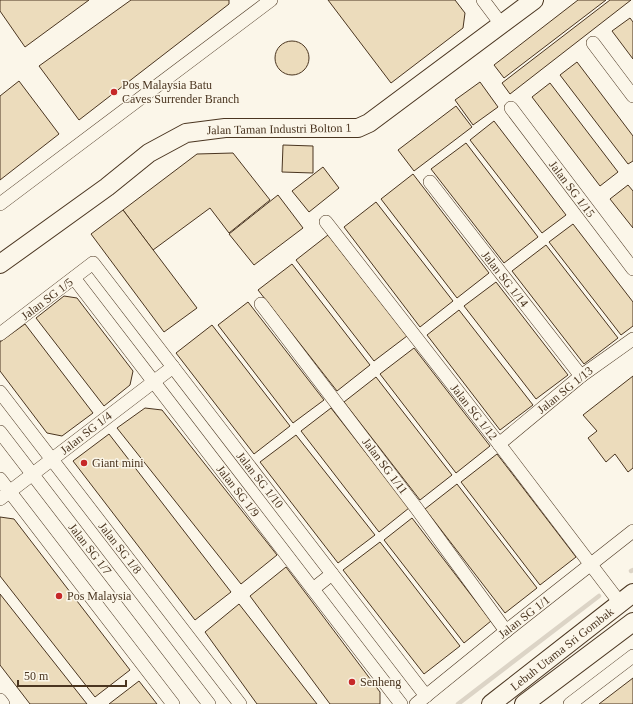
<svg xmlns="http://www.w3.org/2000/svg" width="633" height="704" viewBox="0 0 633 704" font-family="Georgia,serif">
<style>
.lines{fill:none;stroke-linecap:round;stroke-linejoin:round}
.stream{stroke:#dcd4c6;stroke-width:4.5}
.building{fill:#ecdcbc;stroke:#4a3520}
.street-casing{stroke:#4a3520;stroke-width:14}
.secondary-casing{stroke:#4a3520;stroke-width:20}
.street{stroke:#fbf6e9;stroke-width:13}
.secondary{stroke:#fbf6e9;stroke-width:18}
.poi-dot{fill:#c62828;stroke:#fbf6e9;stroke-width:1.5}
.labels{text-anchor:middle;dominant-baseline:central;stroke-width:3;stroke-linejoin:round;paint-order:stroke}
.poi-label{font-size:12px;fill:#4a3520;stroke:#fbf6e9;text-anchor:start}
.street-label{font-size:12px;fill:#4a3520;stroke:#fbf6e9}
</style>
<rect width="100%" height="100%" fill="#fbf6e9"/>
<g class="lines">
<g class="stream">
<polyline points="631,571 633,570"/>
<polyline points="458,704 599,596"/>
</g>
</g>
<g class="building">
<polygon points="0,0 89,0 25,47 0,11"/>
<polygon points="131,0 229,0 229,4 79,120 39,66"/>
<polygon points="328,0 455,0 465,13 463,28 391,83"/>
<polygon points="578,0 606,0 504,78 494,65"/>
<polygon points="610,0 631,0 510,94 502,83"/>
<polygon points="630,18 633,22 633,59 612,31"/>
<circle cx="292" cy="58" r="17"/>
<polygon points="577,62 633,136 633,161 628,164 560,75"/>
<polygon points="19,81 59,134 0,180 0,96"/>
<polygon points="480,82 498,107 473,125 455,100"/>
<polygon points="550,83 618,172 600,186 532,97"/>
<polygon points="456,106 472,127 414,171 398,150"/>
<polygon points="494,121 566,215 542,233 470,140"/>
<polygon points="466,143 538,237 504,263 431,169"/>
<polygon points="283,145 313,146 313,173 282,172"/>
<polygon points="233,153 270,200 229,233 210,208 153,250 123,210 197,154"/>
<polygon points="323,167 339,188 309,212 292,191"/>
<polygon points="413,174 489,273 457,298 381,199"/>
<polygon points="628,185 633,191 633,228 610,199"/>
<polygon points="278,195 303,228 254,265 229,234"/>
<polygon points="376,202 453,301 420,327 344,227"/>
<polygon points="123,210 197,308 164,332 91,234"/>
<polygon points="573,224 633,302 633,326 621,335 549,242"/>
<polygon points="328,235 407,336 374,361 296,260"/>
<polygon points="546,245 618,338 584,364 512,271"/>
<polygon points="292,264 370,365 337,391 258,290"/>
<polygon points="496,282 568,375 536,399 464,306"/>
<polygon points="64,296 77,298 133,371 130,385 104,406 36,318"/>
<polygon points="248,302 324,400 293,423 218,325"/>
<polygon points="459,310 533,405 500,430 427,335"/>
<polygon points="25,324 93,413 62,436 47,433 0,371 0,342"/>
<polygon points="212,325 290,426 254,454 176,353"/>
<polygon points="414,348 490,446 456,473 380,374"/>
<polygon points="633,376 633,468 628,472 615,454 606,462 588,438 597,431 583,415"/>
<polygon points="376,377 452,475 420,500 344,402"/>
<polygon points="145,408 162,410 277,555 241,584 117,428"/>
<polygon points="331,408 409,508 379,532 301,431"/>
<polygon points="109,434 231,592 195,620 73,461"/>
<polygon points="296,435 375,535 338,563 260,462"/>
<polygon points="497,454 576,557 540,585 461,482"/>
<polygon points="457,484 537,588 505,613 425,509"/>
<polygon points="0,517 14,519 130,670 95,697 0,576"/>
<polygon points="412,518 491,621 464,643 384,540"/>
<polygon points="380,542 460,646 424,674 343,570"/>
<polygon points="286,567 380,692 380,704 330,704 250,596"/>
<polygon points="0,594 87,704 30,704 0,665"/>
<polygon points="239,604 317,704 257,704 205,632"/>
<polygon points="633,678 633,704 599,704"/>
<polygon points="139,681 157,704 109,704"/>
</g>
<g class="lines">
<defs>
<g id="street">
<polyline points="483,0 501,24"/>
<polyline points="593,43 633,96"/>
<polyline points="511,108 633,269"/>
<polyline points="430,182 581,376"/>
<polyline points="0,204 271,0"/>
<polyline points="326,222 499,444 620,603"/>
<polyline points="74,278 401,704"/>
<polyline points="261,304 417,509 506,631"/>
<polyline points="0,334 93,263 426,696"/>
<polyline points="0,392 240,704"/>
<polyline points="0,432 209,704"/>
<polyline points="499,444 581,376 633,339"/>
<polyline points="0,479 173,704"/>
<polyline points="0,499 173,367"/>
<polyline points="313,589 332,574"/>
<polyline points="0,700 3,704"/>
<polyline points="416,704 506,631 633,531"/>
<polyline points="570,704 633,656"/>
</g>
<g id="secondary">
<polyline points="0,264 107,187 149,153 186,133 225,128 358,128 369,123 534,0"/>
<polyline points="491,704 633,593"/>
<polyline points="524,704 633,622"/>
</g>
</defs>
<use href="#street" class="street-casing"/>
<use href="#secondary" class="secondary-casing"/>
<use href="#street" class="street"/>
<use href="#secondary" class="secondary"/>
</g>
<g class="poi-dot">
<circle cx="114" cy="92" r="4"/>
<circle cx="84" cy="463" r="4"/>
<circle cx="59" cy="596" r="4"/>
<circle cx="352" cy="682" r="4"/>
</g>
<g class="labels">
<g class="poi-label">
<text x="122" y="85">Pos Malaysia Batu<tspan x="122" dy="14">Caves Surrender Branch</tspan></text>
<text x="92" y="463">Giant mini</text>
<text x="67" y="596">Pos Malaysia</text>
<text x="360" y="682">Senheng</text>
</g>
<g class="street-label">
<text transform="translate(279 129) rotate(-1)">Jalan Taman Industri Bolton 1</text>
<text transform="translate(572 189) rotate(53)">Jalan SG 1/15</text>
<text transform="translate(505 279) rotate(52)">Jalan SG 1/14</text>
<text transform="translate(47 299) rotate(-37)">Jalan SG 1/5</text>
<text transform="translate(565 390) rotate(-39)">Jalan SG 1/13</text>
<text transform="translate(474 412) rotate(52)">Jalan SG 1/12</text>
<text transform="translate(86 433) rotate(-38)">Jalan SG 1/4</text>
<text transform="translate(385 466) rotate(53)">Jalan SG 1/11</text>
<text transform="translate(260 480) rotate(52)">Jalan SG 1/10</text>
<text transform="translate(238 491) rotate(52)">Jalan SG 1/9</text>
<text transform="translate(120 548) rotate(52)">Jalan SG 1/8</text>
<text transform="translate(90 549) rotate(52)">Jalan SG 1/7</text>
<text transform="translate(524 617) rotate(-38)">Jalan SG 1/1</text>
<text transform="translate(562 649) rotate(-38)">Lebuh Utama Sri Gombak</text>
</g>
</g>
<path d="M18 680v6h108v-6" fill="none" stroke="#4a3520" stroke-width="2"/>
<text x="24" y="680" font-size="12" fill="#4a3520" stroke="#fbf6e9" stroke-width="3" paint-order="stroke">50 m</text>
</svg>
